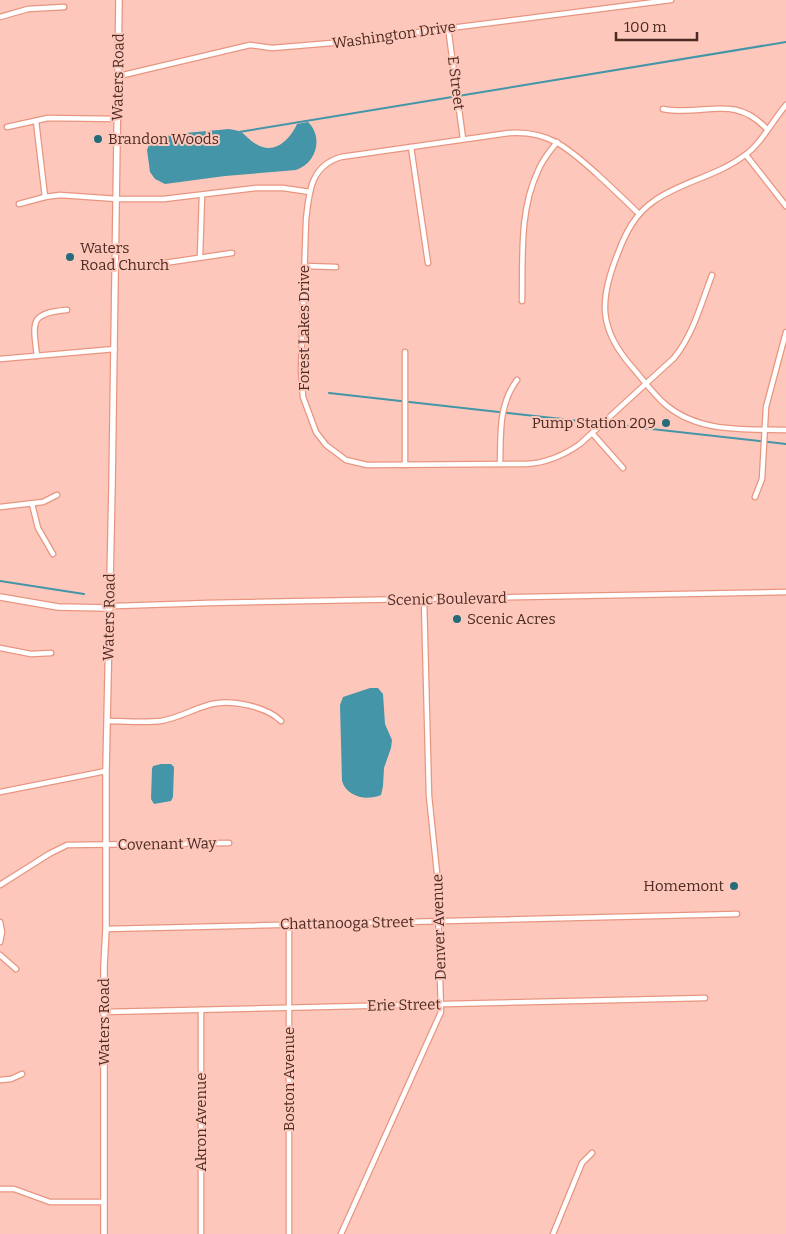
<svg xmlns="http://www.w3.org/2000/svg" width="786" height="1234" viewBox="0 0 786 1234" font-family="Bitter,serif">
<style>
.water{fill:#4395a7}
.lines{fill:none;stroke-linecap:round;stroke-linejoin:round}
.stream{stroke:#4395a7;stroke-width:2}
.minor-casing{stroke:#e89580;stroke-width:7}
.tertiary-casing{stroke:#e89580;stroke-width:8}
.minor{stroke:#fff;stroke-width:4.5}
.tertiary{stroke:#fff;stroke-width:5.5}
.poi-dot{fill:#256b7a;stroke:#fdc8bb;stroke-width:2}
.labels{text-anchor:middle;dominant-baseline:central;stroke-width:4;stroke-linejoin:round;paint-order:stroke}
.street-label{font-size:15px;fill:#4c2a22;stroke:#fdc8bb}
.poi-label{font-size:15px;fill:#4c2a22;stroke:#fdc8bb;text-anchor:start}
</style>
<rect width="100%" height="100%" fill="#fdc8bb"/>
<g class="water">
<path d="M308,122C324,138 316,163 296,170L225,176L165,184L155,179L150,172L147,150L149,145L155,140L174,134L229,129C246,131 243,136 256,144C274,155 289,141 297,124Z"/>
<path d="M370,688H378L383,694L385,724L392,740L391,748L384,768L383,786L381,795C366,801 347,797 342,781L340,705L343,697Z"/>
<polygon points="161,764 171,764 174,767 173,797 171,801 154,804 151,799 152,769 153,766"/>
</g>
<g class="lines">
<g class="stream">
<polyline points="239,132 786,42"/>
<polyline points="329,393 786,444"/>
<polyline points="0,581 84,594"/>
</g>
<defs>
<g id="minor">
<polyline points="0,17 28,9 64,7"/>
<polyline points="448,27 463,139"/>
<polyline points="119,76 250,45 272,48 332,43 671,0"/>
<path d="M786,105C773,120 761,144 745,155C718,176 680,182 654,201C635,214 626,232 618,253C599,300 598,329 633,368C644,381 654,395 666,405C699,433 745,429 786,430"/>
<path d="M663,109C704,117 733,93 767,129"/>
<polyline points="36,121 45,197"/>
<polyline points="7,127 48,118 117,119"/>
<polyline points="411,147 428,263"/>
<polyline points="746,155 786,206"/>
<polyline points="19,204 45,197 60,195 117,199 164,199 256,188 283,188 310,192"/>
<path d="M639,214C625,200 611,187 597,174C569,149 549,130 509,133L341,157C310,166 309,193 306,220L301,370L303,397L316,432L326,445L346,460L367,465L526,464C547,463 563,456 580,444L674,358C693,335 701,304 712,275"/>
<polyline points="200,257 202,195"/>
<polyline points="144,266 232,253"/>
<polyline points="305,266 336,267"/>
<path d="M522,301C523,258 519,211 538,171C542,160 550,151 557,142"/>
<polyline points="405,352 405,465"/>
<path d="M37,356C33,322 29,313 67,310"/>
<polyline points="0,359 115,349"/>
<polyline points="592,433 623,468"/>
<path d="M500,464C501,433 498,406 517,380"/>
<polyline points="755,497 762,479 766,407 786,332"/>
<polyline points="32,504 38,528 53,554"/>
<polyline points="0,507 43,502 57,495"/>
<polyline points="109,608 115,606 208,603 786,592"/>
<polyline points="0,648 31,654 51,653"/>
<path d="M107,721C125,721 144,723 161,721C179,718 195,708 212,704C232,699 267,707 281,721"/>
<polyline points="0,792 106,771"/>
<polyline points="0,885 49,854 67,845 229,843"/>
<polyline points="0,922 2,932 0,942"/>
<polyline points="106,929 737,914"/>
<polyline points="0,955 16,969"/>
<polyline points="104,1012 705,998"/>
<polyline points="0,1080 11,1079 22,1074"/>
<polyline points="0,1189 14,1189 50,1202 104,1202"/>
<polyline points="201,1234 201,1010"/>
<polyline points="289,1234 289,925"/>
<polyline points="341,1234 441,1012 437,873 429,796 424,600"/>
<polyline points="553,1234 582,1163 592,1153"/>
</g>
<g id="tertiary">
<polyline points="0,597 58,607 109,608"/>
<polyline points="104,1234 104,966 106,929 106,771 112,486 119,0"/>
</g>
</defs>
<use href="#minor" class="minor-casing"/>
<use href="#tertiary" class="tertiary-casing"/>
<use href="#minor" class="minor"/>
<use href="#tertiary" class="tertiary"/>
</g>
<g class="poi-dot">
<circle cx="98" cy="139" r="5"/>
<circle cx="70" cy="257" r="5"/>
<circle cx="666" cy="423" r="5"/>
<circle cx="457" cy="619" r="5"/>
<circle cx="734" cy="886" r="5"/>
</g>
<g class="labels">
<g class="street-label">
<text transform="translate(394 35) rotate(-8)">Washington Drive</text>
<text transform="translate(118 77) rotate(-89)">Waters Road</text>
<text transform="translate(456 83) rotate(83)">E Street</text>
<text transform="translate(304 328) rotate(-90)">Forest Lakes Drive</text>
<text transform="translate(447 599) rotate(-1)">Scenic Boulevard</text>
<text transform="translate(109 617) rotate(-89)">Waters Road</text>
<text transform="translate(167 844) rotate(-1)">Covenant Way</text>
<text transform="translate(347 923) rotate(-1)">Chattanooga Street</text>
<text transform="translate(439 927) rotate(-92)">Denver Avenue</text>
<text transform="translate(404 1005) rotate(-1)">Erie Street</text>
<text transform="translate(104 1022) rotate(-90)">Waters Road</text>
<text transform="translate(289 1079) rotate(-90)">Boston Avenue</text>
<text transform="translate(201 1122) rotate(-90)">Akron Avenue</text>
</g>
<g class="poi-label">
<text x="108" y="139">Brandon Woods</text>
<text x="80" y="248">Waters<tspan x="80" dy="17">Road Church</tspan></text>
<text x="656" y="423" text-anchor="end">Pump Station 209</text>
<text x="467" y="619">Scenic Acres</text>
<text x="724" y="886" text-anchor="end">Homemont</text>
</g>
</g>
<path d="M616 32v8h81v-8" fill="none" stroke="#4c2a22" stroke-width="2.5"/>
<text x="624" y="32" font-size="15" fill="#4c2a22" stroke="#fdc8bb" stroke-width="4" paint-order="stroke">100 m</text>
</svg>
